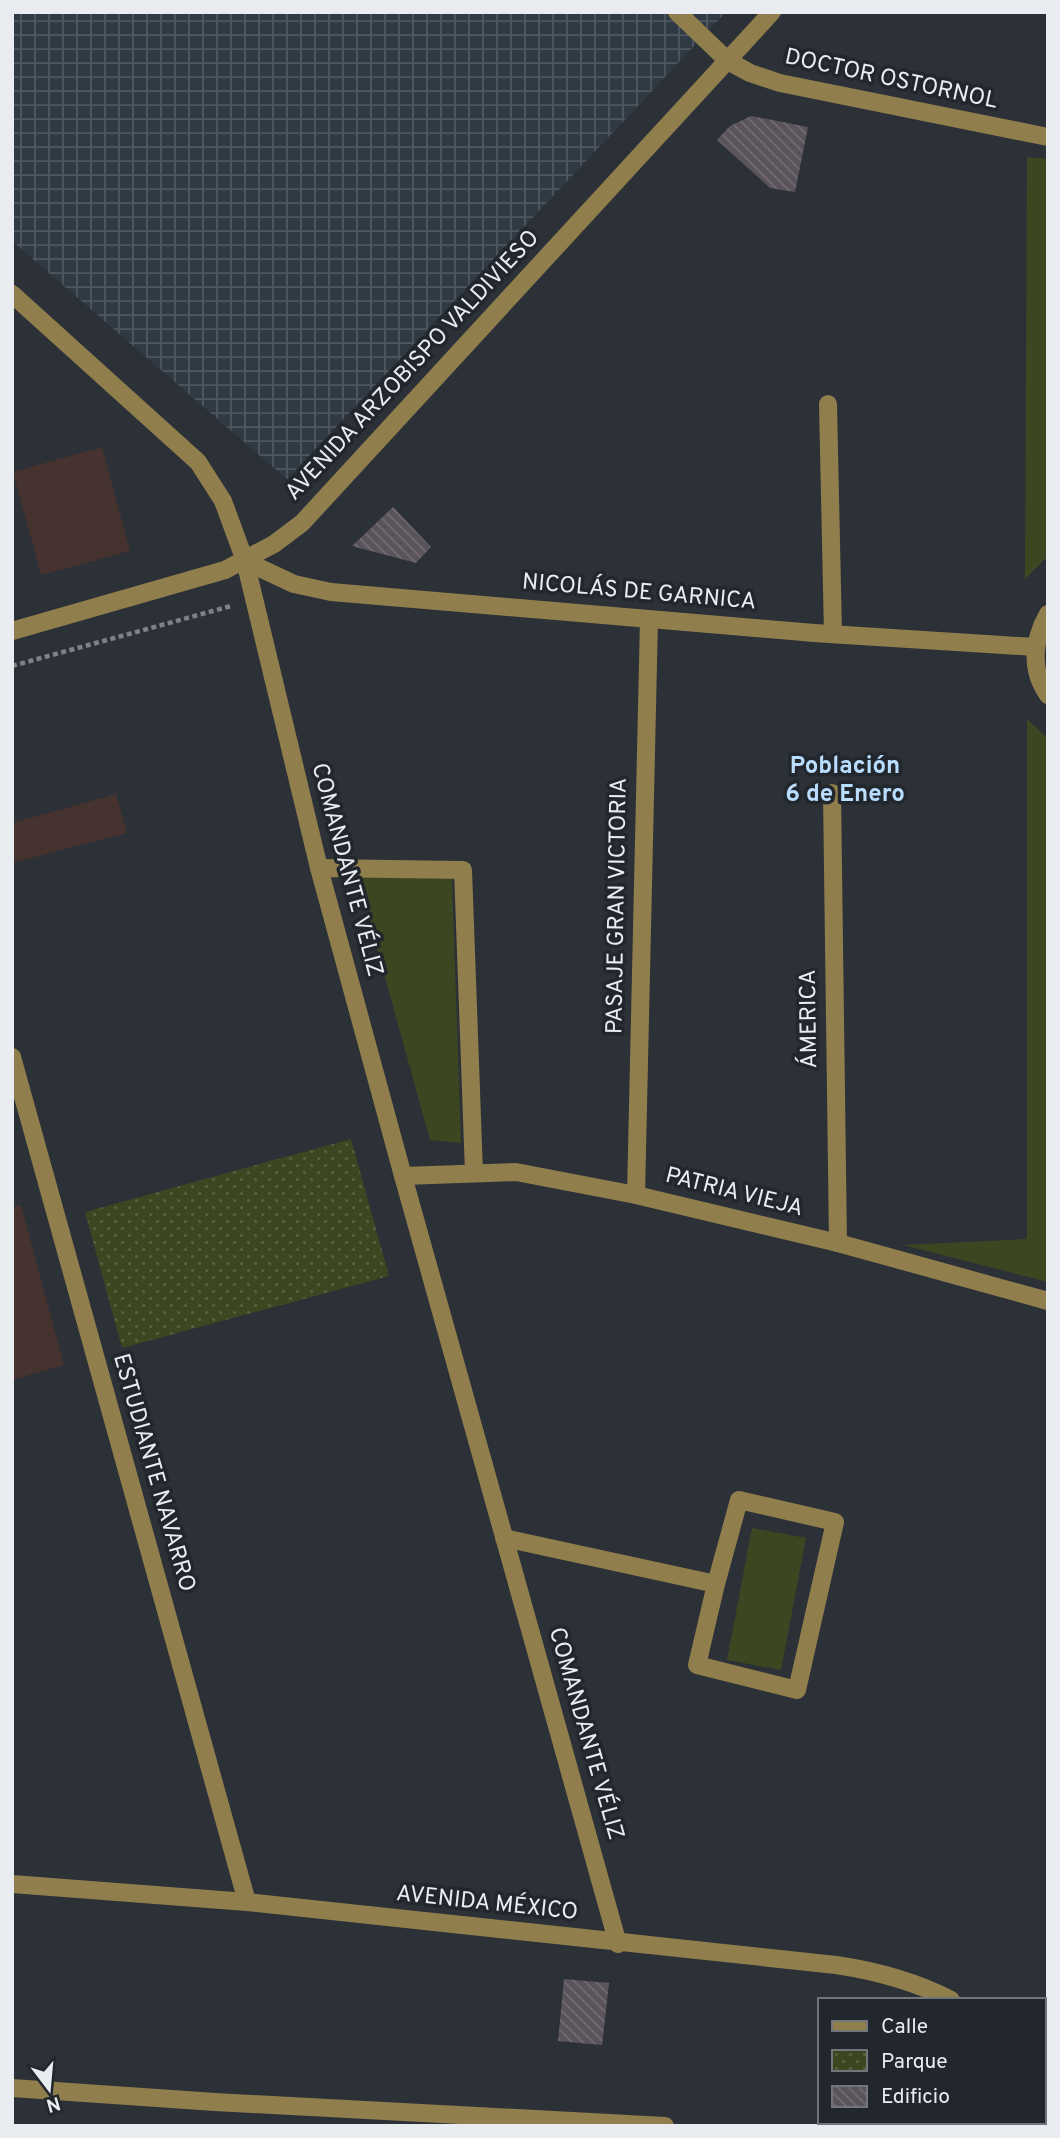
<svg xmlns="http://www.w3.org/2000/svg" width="1060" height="2138" viewBox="0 0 1060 2138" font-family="Overpass,sans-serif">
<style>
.industrial{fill:url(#industrial-grid)}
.education{fill:#46322f}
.green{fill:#3c4721}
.park{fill:url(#park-dots)}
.building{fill:url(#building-back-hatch)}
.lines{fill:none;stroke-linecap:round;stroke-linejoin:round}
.path{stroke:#7d8287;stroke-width:4.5;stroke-dasharray:5 3.5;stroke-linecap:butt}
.minor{stroke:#907e4d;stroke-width:18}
.labels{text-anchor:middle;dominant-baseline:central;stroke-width:7;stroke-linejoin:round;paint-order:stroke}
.street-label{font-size:23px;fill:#e9edf1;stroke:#21272d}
.neighbourhood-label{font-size:24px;font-weight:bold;fill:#b9ddff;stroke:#21272d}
</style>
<defs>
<pattern id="industrial-grid" width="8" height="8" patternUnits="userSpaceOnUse" patternTransform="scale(1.75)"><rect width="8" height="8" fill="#303a45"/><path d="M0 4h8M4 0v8" fill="none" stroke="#4e5760"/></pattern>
<pattern id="park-dots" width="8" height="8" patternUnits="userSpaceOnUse" patternTransform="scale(1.75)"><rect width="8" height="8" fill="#3c4721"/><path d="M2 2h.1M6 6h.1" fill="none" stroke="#586242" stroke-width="1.8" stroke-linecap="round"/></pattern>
<pattern id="building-back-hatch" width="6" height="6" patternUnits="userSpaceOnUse" patternTransform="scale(1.75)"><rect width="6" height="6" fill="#5a535b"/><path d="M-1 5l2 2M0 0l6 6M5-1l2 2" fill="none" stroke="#726c73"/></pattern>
</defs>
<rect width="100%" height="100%" fill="#2b3137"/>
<polygon class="industrial" points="12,12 726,12 287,479 12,241"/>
<g class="education">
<polygon points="102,447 130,551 41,575 13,472"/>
<polygon points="116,794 127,833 12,863 12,823"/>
<polygon points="21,1205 64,1365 12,1380 12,1207"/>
</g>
<g class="green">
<polygon points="1027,157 1048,159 1048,556 1025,579"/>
<polygon points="1027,719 1048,739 1048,1282 903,1245 1027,1239"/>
<polygon points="357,876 452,879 461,1143 430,1140"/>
<polygon points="752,1528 806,1538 781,1670 727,1660"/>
</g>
<polygon class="park" points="351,1139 389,1276 122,1348 85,1212"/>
<g class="building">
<polygon points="751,116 808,127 795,192 770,188 717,140 730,126"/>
<polygon points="393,507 431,547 416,563 352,546"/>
<polygon points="564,1979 609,1983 602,2045 558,2041"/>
</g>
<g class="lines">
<polyline class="path" points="12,666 231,606"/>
<g class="minor">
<polyline points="677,12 728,61 750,73 780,83 1048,137"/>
<polyline points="12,294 198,462 223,501 245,561 319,868 403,1176 618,1944"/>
<polyline points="828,404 833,634"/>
<polyline points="245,561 294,584 331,592 814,633 1035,647"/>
<path d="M1048,614C1033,640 1030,670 1048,695"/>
<polyline points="12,631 225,570 274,544 302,523 772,12"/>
<polyline points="832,793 838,1243"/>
<polyline points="319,868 463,870 474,1173"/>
<polyline points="12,1057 247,1902"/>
<polyline points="403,1176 516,1172 636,1195 838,1243 1048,1301"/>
<polyline points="636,1195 649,619"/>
<polyline points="504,1538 716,1584 697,1665 797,1690 835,1522 739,1500 716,1584"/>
<path d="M12,1884L247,1902L836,1965C877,1971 914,1981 951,2000"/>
<polyline points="1044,2049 1048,2051"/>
<polyline points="12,2088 215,2102 665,2126"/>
<polyline points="986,2126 986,2122"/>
</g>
</g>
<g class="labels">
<g class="street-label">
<text transform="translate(891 80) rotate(12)">DOCTOR OSTORNOL</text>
<text transform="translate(413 366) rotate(-47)">AVENIDA ARZOBISPO VALDIVIESO</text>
<text transform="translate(639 593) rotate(5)">NICOLÁS DE GARNICA</text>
<text transform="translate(346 870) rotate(75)">COMANDANTE VÉLIZ</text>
<text transform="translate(618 906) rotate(-89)">PASAJE GRAN VICTORIA</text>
<text transform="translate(810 1019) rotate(-91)">ÁMERICA</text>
<text transform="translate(734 1193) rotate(14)">PATRIA VIEJA</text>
<text transform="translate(153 1473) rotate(74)">ESTUDIANTE NAVARRO</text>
<text transform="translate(585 1734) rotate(74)">COMANDANTE VÉLIZ</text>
<text transform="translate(487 1904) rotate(6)">AVENIDA MÉXICO</text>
</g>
<g class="neighbourhood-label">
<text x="845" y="767">Población<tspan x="845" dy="28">6 de Enero</tspan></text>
</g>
</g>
<rect width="1060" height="2138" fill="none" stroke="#e9edf1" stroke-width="28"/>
<rect x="818" y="1998" width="228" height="126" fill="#21272d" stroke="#71767b" stroke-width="2"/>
<rect x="832" y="2021" width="35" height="10" fill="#907e4d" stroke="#71767b" stroke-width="2"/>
<text x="881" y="2033" font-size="21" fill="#e9edf1">Calle</text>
<rect x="832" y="2050" width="35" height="21" fill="url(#park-dots)" stroke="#71767b" stroke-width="2"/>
<text x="881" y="2068" font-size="21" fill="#e9edf1">Parque</text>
<rect x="832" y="2086" width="35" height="21" fill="url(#building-back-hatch)" stroke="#71767b" stroke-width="2"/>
<text x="881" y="2103" font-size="21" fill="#e9edf1">Edificio</text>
<g transform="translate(49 2089) rotate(164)" stroke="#21272d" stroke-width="5" paint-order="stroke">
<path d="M0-5L12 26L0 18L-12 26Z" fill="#e9edf1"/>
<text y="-10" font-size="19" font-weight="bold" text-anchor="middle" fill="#e9edf1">N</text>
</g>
</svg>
